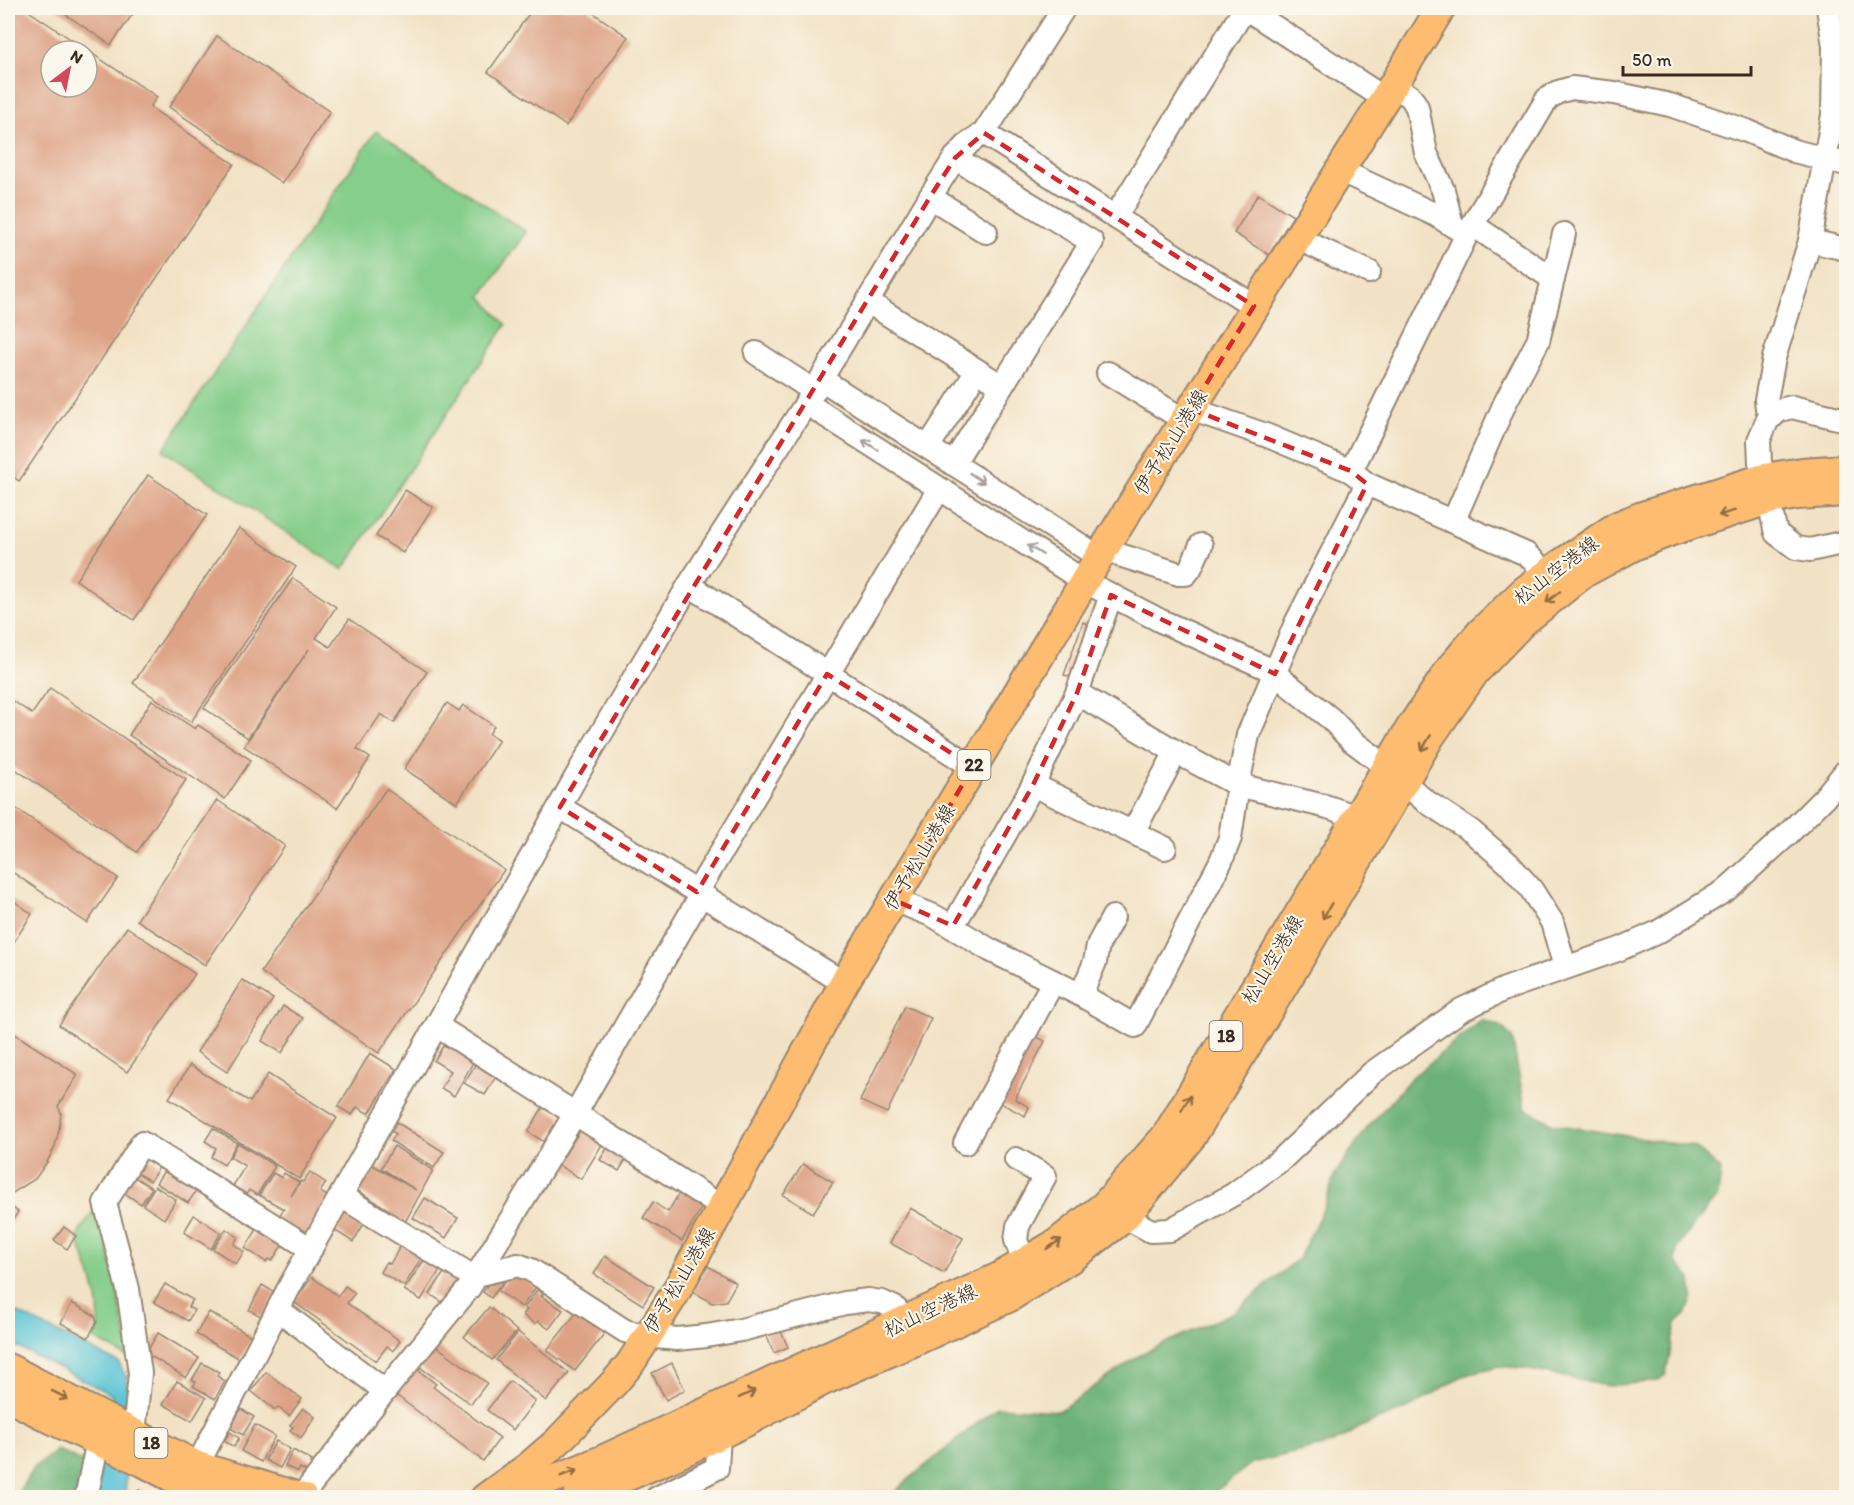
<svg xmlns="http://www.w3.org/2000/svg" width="1854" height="1505" viewBox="0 0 1854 1505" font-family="Itim,'Klee One',sans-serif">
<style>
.green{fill:#85ce8b;stroke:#607c54;stroke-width:1.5}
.forest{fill:#6cb177;stroke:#546e4a;stroke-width:1.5}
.water{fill:#5ac4d6;stroke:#4a777a;stroke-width:1.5}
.building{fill:#dda285;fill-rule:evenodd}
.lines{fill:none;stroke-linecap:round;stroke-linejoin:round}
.minor-casing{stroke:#968672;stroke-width:26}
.major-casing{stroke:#968672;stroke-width:32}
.minor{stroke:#fff;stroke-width:22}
.major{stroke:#febc70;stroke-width:28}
.oneway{stroke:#a79f9a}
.oneway2{stroke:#936c43}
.marked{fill:none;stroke:#d62828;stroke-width:4.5;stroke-dasharray:12 8;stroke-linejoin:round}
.labels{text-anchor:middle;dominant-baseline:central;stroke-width:4.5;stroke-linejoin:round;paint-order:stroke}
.shield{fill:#fbf7ec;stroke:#75685c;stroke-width:1.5}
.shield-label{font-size:18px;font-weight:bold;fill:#3b2a1e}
.street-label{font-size:20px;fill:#3b2a1e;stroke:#fbf7ec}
</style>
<rect width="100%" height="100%" fill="#fbf7ec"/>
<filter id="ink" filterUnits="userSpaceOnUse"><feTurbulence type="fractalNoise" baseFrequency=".0167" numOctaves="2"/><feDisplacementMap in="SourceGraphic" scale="12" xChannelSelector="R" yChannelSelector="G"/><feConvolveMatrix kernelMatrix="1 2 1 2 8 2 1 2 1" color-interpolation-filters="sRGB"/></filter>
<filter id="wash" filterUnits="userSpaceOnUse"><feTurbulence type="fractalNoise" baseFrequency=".008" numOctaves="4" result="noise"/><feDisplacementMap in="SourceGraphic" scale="24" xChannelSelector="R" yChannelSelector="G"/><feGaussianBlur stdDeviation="1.35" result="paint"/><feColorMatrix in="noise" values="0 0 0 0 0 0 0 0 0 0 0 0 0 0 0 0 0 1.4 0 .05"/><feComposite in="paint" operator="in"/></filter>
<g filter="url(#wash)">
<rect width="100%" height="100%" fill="#f2e2c5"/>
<g class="green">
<polygon points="376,131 526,232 481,296 506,325 343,570 163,450"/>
<path d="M99,1203L131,1359L93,1338C109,1313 87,1267 78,1240L79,1232Z"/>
</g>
<g class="forest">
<polygon points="1482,1020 1500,1026 1512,1037 1525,1108 1553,1124 1695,1147 1721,1170 1718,1196 1695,1223 1677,1249 1675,1261 1691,1279 1693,1297 1686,1315 1676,1323 1666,1374 1658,1381 1607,1386 1521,1368 1498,1366 1462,1376 1413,1406 1361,1427 1331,1444 1252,1463 1208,1497 890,1497 903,1484 997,1407 1059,1411 1143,1353 1234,1312 1299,1258 1324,1207 1335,1174 1368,1127 1410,1079"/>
<polygon points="57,1450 87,1464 79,1497 15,1498 33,1468"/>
</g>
<polygon class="water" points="8,1308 119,1363 127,1379 131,1403 125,1497 95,1497 112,1395 8,1342"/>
<g id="blocks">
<g class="building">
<path d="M8,8H24L157,97L150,107L234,164L19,481L8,473ZM51,51H87V87H51Z"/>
<polygon points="56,8 137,8 111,45"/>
<polygon points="533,8 586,8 628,37 566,126 488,72"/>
<polygon points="217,36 330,112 282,183 169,107"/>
<polygon points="1258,194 1293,216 1269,255 1234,233"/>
<polygon points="148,475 207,515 134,620 76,580"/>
<polygon points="405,490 433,507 403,553 376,536"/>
<polygon points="239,528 296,567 191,722 133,683"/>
<polygon points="293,578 336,607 316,638 330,647 349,619 427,672 394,723 381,714 357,749 370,758 337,808 244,746 309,649 248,738 204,708"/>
<polygon points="1083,622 1094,627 1076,678 1064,675"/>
<polygon points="50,688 186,780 137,852 8,764 8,702 10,699 32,714"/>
<polygon points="152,700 195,729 198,725 251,760 225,799 129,735"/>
<polygon points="447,703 459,711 463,705 494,726 489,734 499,740 457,803 404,769"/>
<polygon points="386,789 504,870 379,1053 261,972"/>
<polygon points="217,800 285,846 205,965 137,920"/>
<polygon points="8,803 118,878 87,923 8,869"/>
<polygon points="8,897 32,914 8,951"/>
<polygon points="127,927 195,974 127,1072 59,1025"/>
<polygon points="242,980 273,999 227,1072 197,1052"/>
<polygon points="283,1006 303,1018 282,1053 262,1041"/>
<polygon points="905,1006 931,1018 887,1113 860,1101"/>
<polygon points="1027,1032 1045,1041 1015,1099 1029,1107 1025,1116 993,1099"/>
<polygon points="15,1034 78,1075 58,1106 61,1113 59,1130 55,1146 47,1162 35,1179 8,1196 8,1122 9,1119 8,1118 8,1045"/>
<polygon points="451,1043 476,1057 454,1096 441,1088 451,1071 434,1061 443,1046 448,1048"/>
<polygon points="370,1053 396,1069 369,1114 357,1107 352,1115 338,1107"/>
<polygon points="478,1060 498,1073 485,1095 464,1083"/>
<polygon points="190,1065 250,1102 268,1074 337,1118 299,1179 169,1098"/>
<polygon points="543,1107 562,1117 546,1143 528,1132"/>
<polygon points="393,1120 444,1152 434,1168 391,1141 396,1134 388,1129"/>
<polygon points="213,1128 237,1143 224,1165 211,1157 216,1148 205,1141"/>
<polygon points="581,1129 603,1143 581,1179 558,1165"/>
<polygon points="238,1143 275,1166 257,1195 249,1190 243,1199 230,1191 245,1166 230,1157"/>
<polygon points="610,1143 629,1154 619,1171 600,1160"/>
<polygon points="394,1146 433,1170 404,1224 389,1215 391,1211 358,1191 357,1185 369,1163 416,1190 381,1168"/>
<polygon points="140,1150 160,1166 150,1181 129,1167"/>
<polygon points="803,1164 833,1182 813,1213 783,1195"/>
<polygon points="168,1165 200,1185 188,1203 156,1183"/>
<polygon points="310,1172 326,1183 320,1192 329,1197 305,1236 277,1219 284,1209 259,1195 273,1173 282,1178 284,1173 299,1182 291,1196 301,1181 303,1182"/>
<polygon points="128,1173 152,1188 141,1204 118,1189"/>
<polygon points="155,1186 176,1200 164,1219 143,1205"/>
<polygon points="682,1188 705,1202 682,1241 643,1218 653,1202 668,1212"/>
<polygon points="425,1198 458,1218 446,1238 413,1218"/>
<polygon points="8,1204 18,1212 8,1228"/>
<polygon points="345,1205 367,1219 353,1242 331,1228"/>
<polygon points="910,1208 963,1238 944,1273 890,1243"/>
<polygon points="194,1215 221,1233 211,1249 184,1232"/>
<polygon points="64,1227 76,1236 67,1249 54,1240"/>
<polygon points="258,1228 285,1241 272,1261 268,1259 266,1262 245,1248"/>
<polygon points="226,1229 238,1237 234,1244 244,1252 236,1264 213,1249"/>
<polygon points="402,1243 423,1256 404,1286 380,1272 386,1262 390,1264"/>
<polygon points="605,1256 654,1287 643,1305 594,1274"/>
<polygon points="424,1260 440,1270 421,1300 404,1290"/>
<polygon points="708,1266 736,1283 726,1301 712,1303 692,1291"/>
<polygon points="445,1271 463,1283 448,1306 430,1294"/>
<polygon points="515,1273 536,1287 522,1307 498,1291 510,1274"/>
<polygon points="312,1277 338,1296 345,1286 355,1293 347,1303 400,1341 393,1351 387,1346 376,1361 294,1302"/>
<polygon points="493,1277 502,1283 491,1298 483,1292"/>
<polygon points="165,1284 193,1300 188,1307 194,1310 188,1321 154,1302"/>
<polygon points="262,1285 276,1293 263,1317 249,1310"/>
<polygon points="537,1290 543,1294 541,1296 563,1310 549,1329 538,1321 535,1324 523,1315 527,1310 524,1308"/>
<polygon points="72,1303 94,1315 97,1322 88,1338 61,1323"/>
<polygon points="489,1307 517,1331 492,1360 464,1337"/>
<polygon points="209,1312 253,1337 240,1359 196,1334"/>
<polygon points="577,1312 604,1334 575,1371 547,1350"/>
<polygon points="779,1327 788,1347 774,1353 765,1333"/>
<polygon points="518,1332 569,1373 546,1401 496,1360"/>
<polygon points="158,1333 199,1358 186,1378 146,1353"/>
<polygon points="428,1340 487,1383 471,1404 413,1362"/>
<polygon points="202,1363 219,1372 217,1376 225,1381 215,1399 193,1386 196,1382 192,1380"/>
<polygon points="672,1363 685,1390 666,1400 652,1373"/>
<polygon points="410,1364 436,1384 433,1387 500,1438 483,1461 388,1389"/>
<polygon points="266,1372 302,1399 289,1416 278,1407 275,1410 251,1391"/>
<polygon points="177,1381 206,1398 192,1421 163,1404"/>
<polygon points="510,1381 535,1401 513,1430 487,1410"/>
<polygon points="303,1408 315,1417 301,1438 290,1430 293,1427 290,1425"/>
<polygon points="241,1409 254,1417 243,1435 230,1428"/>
<polygon points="255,1425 275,1436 261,1462 241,1451"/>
<polygon points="230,1432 239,1438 234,1447 224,1441"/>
<polygon points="276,1441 290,1449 280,1468 265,1460"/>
<polygon points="293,1450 312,1461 310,1463 315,1466 310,1473 300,1468 298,1472 285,1466"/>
<polygon points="139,1490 155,1498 135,1498"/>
</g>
</g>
</g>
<g filter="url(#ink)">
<use href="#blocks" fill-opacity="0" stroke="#968672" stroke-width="1.5"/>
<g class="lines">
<defs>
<g id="minor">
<polyline points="1392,85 1411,97 1417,107 1426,153 1443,190 1452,225"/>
<polyline points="984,133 1254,306"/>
<polyline points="1339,170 1436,215 1458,229"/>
<polyline points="930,197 986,232"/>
<polyline points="1115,217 1245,8 1384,98"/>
<polyline points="1473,225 1553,279"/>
<polyline points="1297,238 1369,272"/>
<polyline points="1810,241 1846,249"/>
<polyline points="868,302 1002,386"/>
<polyline points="756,353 814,391"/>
<polyline points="1108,373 1184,420"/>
<polyline points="821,379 1099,557"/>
<polyline points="806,403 1084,581 1161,621 1269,669 1331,719 1351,740 1387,767 1424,800 1471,831 1508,863 1531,889 1552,922 1565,967"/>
<polyline points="1191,409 1268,436 1351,471 1367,484 1526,554 1547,573"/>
<polyline points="1773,416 1767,408 1766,400 1774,358 1810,241 1833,115 1834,46 1828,8"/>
<polyline points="1846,420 1792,407 1780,410 1768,419 1759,440 1760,462 1776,533 1796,548 1810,550 1846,542"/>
<polyline points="928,447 977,371"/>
<polyline points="953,464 1092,242 955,158"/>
<polyline points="1351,471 1467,234 1547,99 1558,92 1572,88 1614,93 1670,105 1747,131 1794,151 1846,164"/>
<polyline points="1453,522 1505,403 1538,341 1564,234"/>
<polyline points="1104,550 1179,574 1186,574 1190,569 1201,545"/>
<polyline points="689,585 973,767"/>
<polyline points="1077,693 1176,752 1238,785 1328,807 1357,817"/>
<polyline points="1033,785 1165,848"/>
<polyline points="560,807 844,983"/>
<polyline points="1133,832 1176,752"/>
<polyline points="697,892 939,489"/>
<polyline points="894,900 934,916 990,950 1081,995 1135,1026 1221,861 1230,838 1238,785 1248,735 1296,623 1367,484"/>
<polyline points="953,926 1033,785 1077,693 1111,595"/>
<polyline points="1081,995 1095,962 1098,945 1113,917"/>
<polyline points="437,1026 722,1207"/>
<polyline points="965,1143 1053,982"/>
<polyline points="1016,1159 1045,1176 1018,1226 1016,1240 1024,1262"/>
<polyline points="341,1196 472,1276 518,1265 531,1270 625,1331 646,1336 677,1339 706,1336 741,1330 845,1303 868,1300 882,1302 895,1308 906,1321"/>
<polyline points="1111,1209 1151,1231 1170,1230 1234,1194 1282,1159 1372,1073 1461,1010 1505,989 1620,949 1658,932 1726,890 1788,834 1824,798 1846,771"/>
<polyline points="279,1310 385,1391"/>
<polyline points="134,1434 140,1373 128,1289 105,1203 142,1143 311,1249"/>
<polyline points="193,1480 197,1466 291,1284 589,754 689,585 814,391 930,197 955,158 970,142 984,133 1064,8"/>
<polyline points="301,1497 385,1391 469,1288 575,1114 701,895"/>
<polyline points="86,1498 101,1426"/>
<polyline points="657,1498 717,1468 719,1435"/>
</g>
<g id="major">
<polyline points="8,1368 197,1466 303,1498"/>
<polyline points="8,1397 59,1423 143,1462 190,1487 220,1498"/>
<polyline points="504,1494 565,1475 602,1460 999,1277 1057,1243 1105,1205 1166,1136 1411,727 1452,666 1481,632 1524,591 1559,565 1617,526 1642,516 1764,478 1802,472 1846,469"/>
<polyline points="485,1498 528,1467 557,1442 614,1383 630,1364 674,1295 844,983 921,854 1099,557 1441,8"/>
<polyline points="577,1498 668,1459 748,1421 825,1380 913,1342 1010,1297 1073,1257 1124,1218 1192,1136 1296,965 1430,737 1475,672 1523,622 1584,573 1636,545 1669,532 1769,500 1797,495 1846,492"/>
</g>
</defs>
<use href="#minor" class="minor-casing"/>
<use href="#major" class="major-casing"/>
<use href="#minor" class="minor"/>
<use href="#major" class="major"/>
</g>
<defs><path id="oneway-shaft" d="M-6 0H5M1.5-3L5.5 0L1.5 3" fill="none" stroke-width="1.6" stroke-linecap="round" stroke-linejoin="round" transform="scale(1.5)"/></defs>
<g class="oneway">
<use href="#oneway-shaft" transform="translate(870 445) rotate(-148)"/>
<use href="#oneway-shaft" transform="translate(977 478) rotate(33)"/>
<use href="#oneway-shaft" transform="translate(1035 550) rotate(-148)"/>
</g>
<g class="oneway2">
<use href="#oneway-shaft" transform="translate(1727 513) rotate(163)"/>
<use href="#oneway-shaft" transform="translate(1553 597) rotate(142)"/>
<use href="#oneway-shaft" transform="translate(1426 743) rotate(121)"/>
<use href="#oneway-shaft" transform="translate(1327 911) rotate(120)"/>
<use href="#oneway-shaft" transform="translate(1186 1103) rotate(-59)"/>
<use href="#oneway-shaft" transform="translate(1054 1244) rotate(-33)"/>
<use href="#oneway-shaft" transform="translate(747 1394) rotate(-25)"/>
<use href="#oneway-shaft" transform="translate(60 1395) rotate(27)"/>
<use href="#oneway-shaft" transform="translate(569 1473) rotate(-21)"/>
</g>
</g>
<path class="marked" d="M984,133L1254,306L1191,409L1351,471L1367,484L1275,674L1111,595L1077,693L1033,785L953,926L894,900L973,767L827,674L697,892L560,807L930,197L955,158Z"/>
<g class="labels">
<g class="shield">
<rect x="957.5" y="750" width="33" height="30" rx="4.5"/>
<rect x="1209.5" y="1021" width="33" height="30" rx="4.5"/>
<rect x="134.5" y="1428" width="33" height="30" rx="4.5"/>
</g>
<g class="shield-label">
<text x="974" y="765">22</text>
<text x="1226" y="1036">18</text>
<text x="151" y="1443">18</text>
</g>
<g class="street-label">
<text transform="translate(1170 442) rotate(-58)">伊予松山港線</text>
<text transform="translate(1556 570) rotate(-37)">松山空港線</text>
<text transform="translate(919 857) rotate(-59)">伊予松山港線</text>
<text transform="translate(1272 959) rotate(-59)">松山空港線</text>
<text transform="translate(679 1280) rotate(-59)">伊予松山港線</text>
<text transform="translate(930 1310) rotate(-25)">松山空港線</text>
</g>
</g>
<rect width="1854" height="1505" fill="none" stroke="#fbf7ec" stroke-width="30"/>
<g transform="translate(69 69) rotate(32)"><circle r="28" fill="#fbf7ec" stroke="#aea59a" stroke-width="1.5"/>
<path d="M0-4.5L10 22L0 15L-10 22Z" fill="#d1495b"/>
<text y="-9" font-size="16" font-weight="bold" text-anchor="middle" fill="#3b2a1e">N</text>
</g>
<path d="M1623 66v9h128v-9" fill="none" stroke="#3b2a1e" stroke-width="3"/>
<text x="1632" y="66" font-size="18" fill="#3b2a1e" stroke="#fbf7ec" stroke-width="4.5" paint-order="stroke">50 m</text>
</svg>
